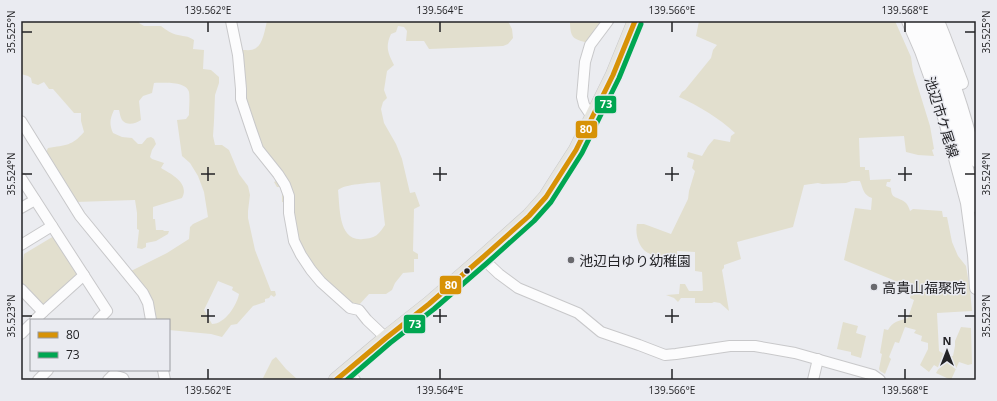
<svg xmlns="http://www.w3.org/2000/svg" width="997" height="401" viewBox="0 0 997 401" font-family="'Open Sans','Noto Sans JP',sans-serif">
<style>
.green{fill:#e2dfce;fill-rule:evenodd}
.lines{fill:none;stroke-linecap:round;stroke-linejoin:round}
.minor-casing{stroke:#c8c8ca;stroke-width:12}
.tertiary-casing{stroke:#c8c8ca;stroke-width:14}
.primary-casing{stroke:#c8c8ca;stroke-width:16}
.minor{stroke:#fcfcfd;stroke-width:10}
.tertiary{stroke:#fcfcfd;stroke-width:12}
.primary{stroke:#e6e5df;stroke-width:15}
.bus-1-casing{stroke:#eaebf1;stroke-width:8}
.bus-2-casing{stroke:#eaebf1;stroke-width:8}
.bus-1{stroke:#d79206;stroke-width:5}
.bus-2{stroke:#00a651;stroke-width:5}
.ticks{fill:none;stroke:#232326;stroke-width:1.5}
.poi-dot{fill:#69696d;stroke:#eaebf1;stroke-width:1.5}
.bus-dot{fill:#232326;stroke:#eaebf1;stroke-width:1.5}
.labels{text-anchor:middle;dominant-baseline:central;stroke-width:3;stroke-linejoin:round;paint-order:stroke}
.street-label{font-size:14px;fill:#232326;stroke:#eaebf1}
.poi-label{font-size:14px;fill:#232326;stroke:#eaebf1;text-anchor:start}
.line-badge{stroke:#eaebf1;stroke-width:1.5}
.badge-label{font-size:11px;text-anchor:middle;font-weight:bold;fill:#fff}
.neatline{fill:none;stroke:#232326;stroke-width:1.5}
.ticks-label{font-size:10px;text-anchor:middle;fill:#232326}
</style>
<rect width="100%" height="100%" fill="#ebecf0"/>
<g class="green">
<path d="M21,21H139V23L144,26H161C166,30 172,34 178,35C186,37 186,35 194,40L193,49L204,50L203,69L211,70L219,77V83L215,95L214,121L213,136L215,145H222L229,150L239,174L248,186L250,195L248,211V218L255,250L271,291H275L276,295L274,297L271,295L269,298L265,299V302L253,306L237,324L231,325L222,337L211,334L169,330V320H155L131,271L167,253L189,239L190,227L193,224L208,217L204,192L198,176L190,163L182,156L177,120L186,119L189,115C189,110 190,97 189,92C186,81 163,83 154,83L152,93L143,96L139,101L141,120C135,124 127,126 122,120C120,117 120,113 119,110H114C110,119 109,124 113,133L122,137L132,138L138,144H142L147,138L151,137L154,139L156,144L152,150L150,157L152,159L164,163L161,168C171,174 190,183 182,198L153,207V219H155L156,230H163L164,231H169L168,234L156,241L146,243V247L142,249L137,248L139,230L137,229V213L135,200L76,202L46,152L48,148C66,145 72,146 84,132L81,121V113H74L53,89H49L44,82L38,85L32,83L31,78L28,76L21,74ZM218,281L233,287L232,290L239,294C237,305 225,324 212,324L204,310Z"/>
<path d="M267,21H508L512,29L513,38L508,44L503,46L429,49L424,41H406L407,31L404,27L398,26L396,32L391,34C385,47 388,53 394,65L387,71L384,90L387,98L383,102L381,109L384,123L396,144L402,159L410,193L415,192L420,206L414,209L413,251L418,254V259H414V272L403,273L395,283L392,290L386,294H369L358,306L338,294L326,282L299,247L291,203L282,202V187H277L274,182L278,180L259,149L237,63H242L243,50C247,50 252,51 256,48C263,44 265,29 267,21ZM380,182L385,225C378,235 376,238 363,239C338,242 340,207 338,190C345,184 370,183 380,182Z"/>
<path d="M570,21H603L588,43C573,39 570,38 570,21Z"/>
<path d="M699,21H895L911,57L913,71L930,126L934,149L932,150L934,156L918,155L906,152L904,136L859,138L860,167H865V170H869L870,180L891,179L890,182H887L886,186L891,188C891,200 898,196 906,203C908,205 909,208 910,211L913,209L942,211L943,217H947L952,242L958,256L966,266L970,290L972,311L937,313L939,351L948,356H953L955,346V341L961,327L971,328L972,364L968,365L959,362L951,380L936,373L939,368L934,365L929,372L920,365L928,349V343L921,341L922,336L914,333L916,330L905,327L899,343L895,342L889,357L891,359L885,374L880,371L879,369L882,354L880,353L884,329L888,330C893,321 899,321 908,318L914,300L910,298L913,284L905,280L903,284L844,260L855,208L871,210L872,198C863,195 863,188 860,181H852L846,183L822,184L818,183L804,185L793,227L737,242L741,259L724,265V268L722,270L729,311L720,303L714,302L712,303H695V298H681L678,302L674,298L666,295L679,294L680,284H685L689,291H702L703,290L702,272L695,271V252L677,251V255H673V259C669,258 664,259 660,258C656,256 649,254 645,251C638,245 635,233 637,224H644L671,234L688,199L689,191L695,171L692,168L694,160L687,157L688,152L702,156L708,146L714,139L730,142L731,136L735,133C719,118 699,106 679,97L682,92L685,90L711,58L713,50L717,45L696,36Z"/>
<polygon points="54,236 79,274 47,305 41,305 21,282 21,272 24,254"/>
<polygon points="843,322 858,326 856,333 866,336 861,358 851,355 851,352 837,349"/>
<polygon points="276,357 286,369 298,380 262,380 272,360"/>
</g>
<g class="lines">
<defs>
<g id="minor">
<polyline points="231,21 238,55 241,89 241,99 251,129 258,149 278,174 285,185 289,196 289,213 294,241 301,255 311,270 321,282 350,308 359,310 367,320 386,338"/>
<polyline points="592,117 584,105 582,97 585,62 590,45 608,21"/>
<polyline points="21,121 80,216 143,293 148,303 151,320"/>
<polyline points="21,178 52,226 21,245"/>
<polyline points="21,208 35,200"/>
<polyline points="52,226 107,311 98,320"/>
<polyline points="482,258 499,274 518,288 578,313 601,332 639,345 665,355 676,354 730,346 755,346 795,353 873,375 880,380"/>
<polyline points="21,289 43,312 35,320"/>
<polyline points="43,312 84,275"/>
<polyline points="21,334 31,324"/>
<polyline points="163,370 165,380"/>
<polyline points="347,372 355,380"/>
<polyline points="38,380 48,370"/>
<polyline points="108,380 113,375 123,378 124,380"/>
<polyline points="813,380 818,359"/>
</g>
<g id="tertiary">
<polyline points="908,21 921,51 942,110 967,203 974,255 976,288"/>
<polyline points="918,21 932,51 953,110 976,206"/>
<path d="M928,21C949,66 965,113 976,161"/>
<polyline points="938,21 944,36 962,83"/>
</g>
<polyline id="primary" points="336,380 386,338 429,304 482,258 529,216 546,197 558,178 576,150 613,75 635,21"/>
</defs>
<use href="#minor" class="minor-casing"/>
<use href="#tertiary" class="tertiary-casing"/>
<use href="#primary" class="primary-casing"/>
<use href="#minor" class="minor"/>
<use href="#tertiary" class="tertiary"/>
<use href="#primary" class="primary"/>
<defs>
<polyline id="bus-1" points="336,380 386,338 429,304 482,258 529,216 546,197 576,150 613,75 635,21"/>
<polyline id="bus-2" points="347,380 390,343 434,309 487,263 534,221 551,202 582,153 619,78 641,24"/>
</defs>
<use href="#bus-1" class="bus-1-casing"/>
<use href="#bus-2" class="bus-2-casing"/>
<use href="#bus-1" class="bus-1"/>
<use href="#bus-2" class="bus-2"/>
</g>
<path class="ticks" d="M208,22V32M440,22V32M672,22V32M905,22V32M22,32H32M965,32H975M208,167V181M440,167V181M672,167V181M905,167V181M22,174H32M201,174H215M433,174H447M665,174H679M898,174H912M965,174H975M208,309V323M440,309V323M672,309V323M905,309V323M22,316H32M201,316H215M433,316H447M665,316H679M898,316H912M965,316H975M208,369V379M440,369V379M672,369V379M905,369V379"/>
<g class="poi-dot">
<circle cx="571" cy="260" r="4"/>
<circle cx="874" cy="287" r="4"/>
</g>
<circle class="bus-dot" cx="467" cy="271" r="3.5"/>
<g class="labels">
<g class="street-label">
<text transform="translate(942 117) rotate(73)">池辺市ケ尾線</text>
</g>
<g class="poi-label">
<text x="579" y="260">池辺白ゆり幼稚園</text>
<text x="882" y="287">高貴山福聚院</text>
</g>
</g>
<g class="line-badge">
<rect x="594" y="95" width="23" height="19" rx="4" fill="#00a651"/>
<rect x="575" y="120" width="23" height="19" rx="4" fill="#d79206"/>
<rect x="439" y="275" width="23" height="20" rx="4" fill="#d79206"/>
<rect x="403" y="314" width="23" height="20" rx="4" fill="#00a651"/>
</g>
<g class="badge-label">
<text x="606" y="108">73</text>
<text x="586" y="133">80</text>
<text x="451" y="289">80</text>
<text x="415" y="328">73</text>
</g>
<rect width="997" height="401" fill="none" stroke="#eaebf1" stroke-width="44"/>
<rect x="30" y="319" width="140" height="52" fill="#eaebf1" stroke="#9a9ba0"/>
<rect x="38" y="332" width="20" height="6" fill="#d79206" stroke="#9a9ba0"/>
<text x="66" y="339" font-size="12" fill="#232326">80</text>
<rect x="38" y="352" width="20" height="6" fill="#00a651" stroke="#9a9ba0"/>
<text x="66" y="359" font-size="12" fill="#232326">73</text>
<g transform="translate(947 351)" stroke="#eaebf1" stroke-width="3" paint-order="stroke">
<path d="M0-3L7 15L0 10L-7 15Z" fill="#232326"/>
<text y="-6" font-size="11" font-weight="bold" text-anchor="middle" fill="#232326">N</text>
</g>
<rect x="22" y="22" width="953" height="357" class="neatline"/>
<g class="ticks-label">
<text x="208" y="14">139.562°E</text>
<text x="440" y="14">139.564°E</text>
<text x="672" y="14">139.566°E</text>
<text x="905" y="14">139.568°E</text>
<text transform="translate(11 32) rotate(-90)" y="4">35.525°N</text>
<text transform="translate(986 32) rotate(-90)" y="4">35.525°N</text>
<text transform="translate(11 174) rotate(-90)" y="4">35.524°N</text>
<text transform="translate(986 174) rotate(-90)" y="4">35.524°N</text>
<text transform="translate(11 316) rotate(-90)" y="4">35.523°N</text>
<text transform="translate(986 316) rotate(-90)" y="4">35.523°N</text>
<text x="208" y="394">139.562°E</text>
<text x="440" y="394">139.564°E</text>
<text x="672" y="394">139.566°E</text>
<text x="905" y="394">139.568°E</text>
</g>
</svg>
